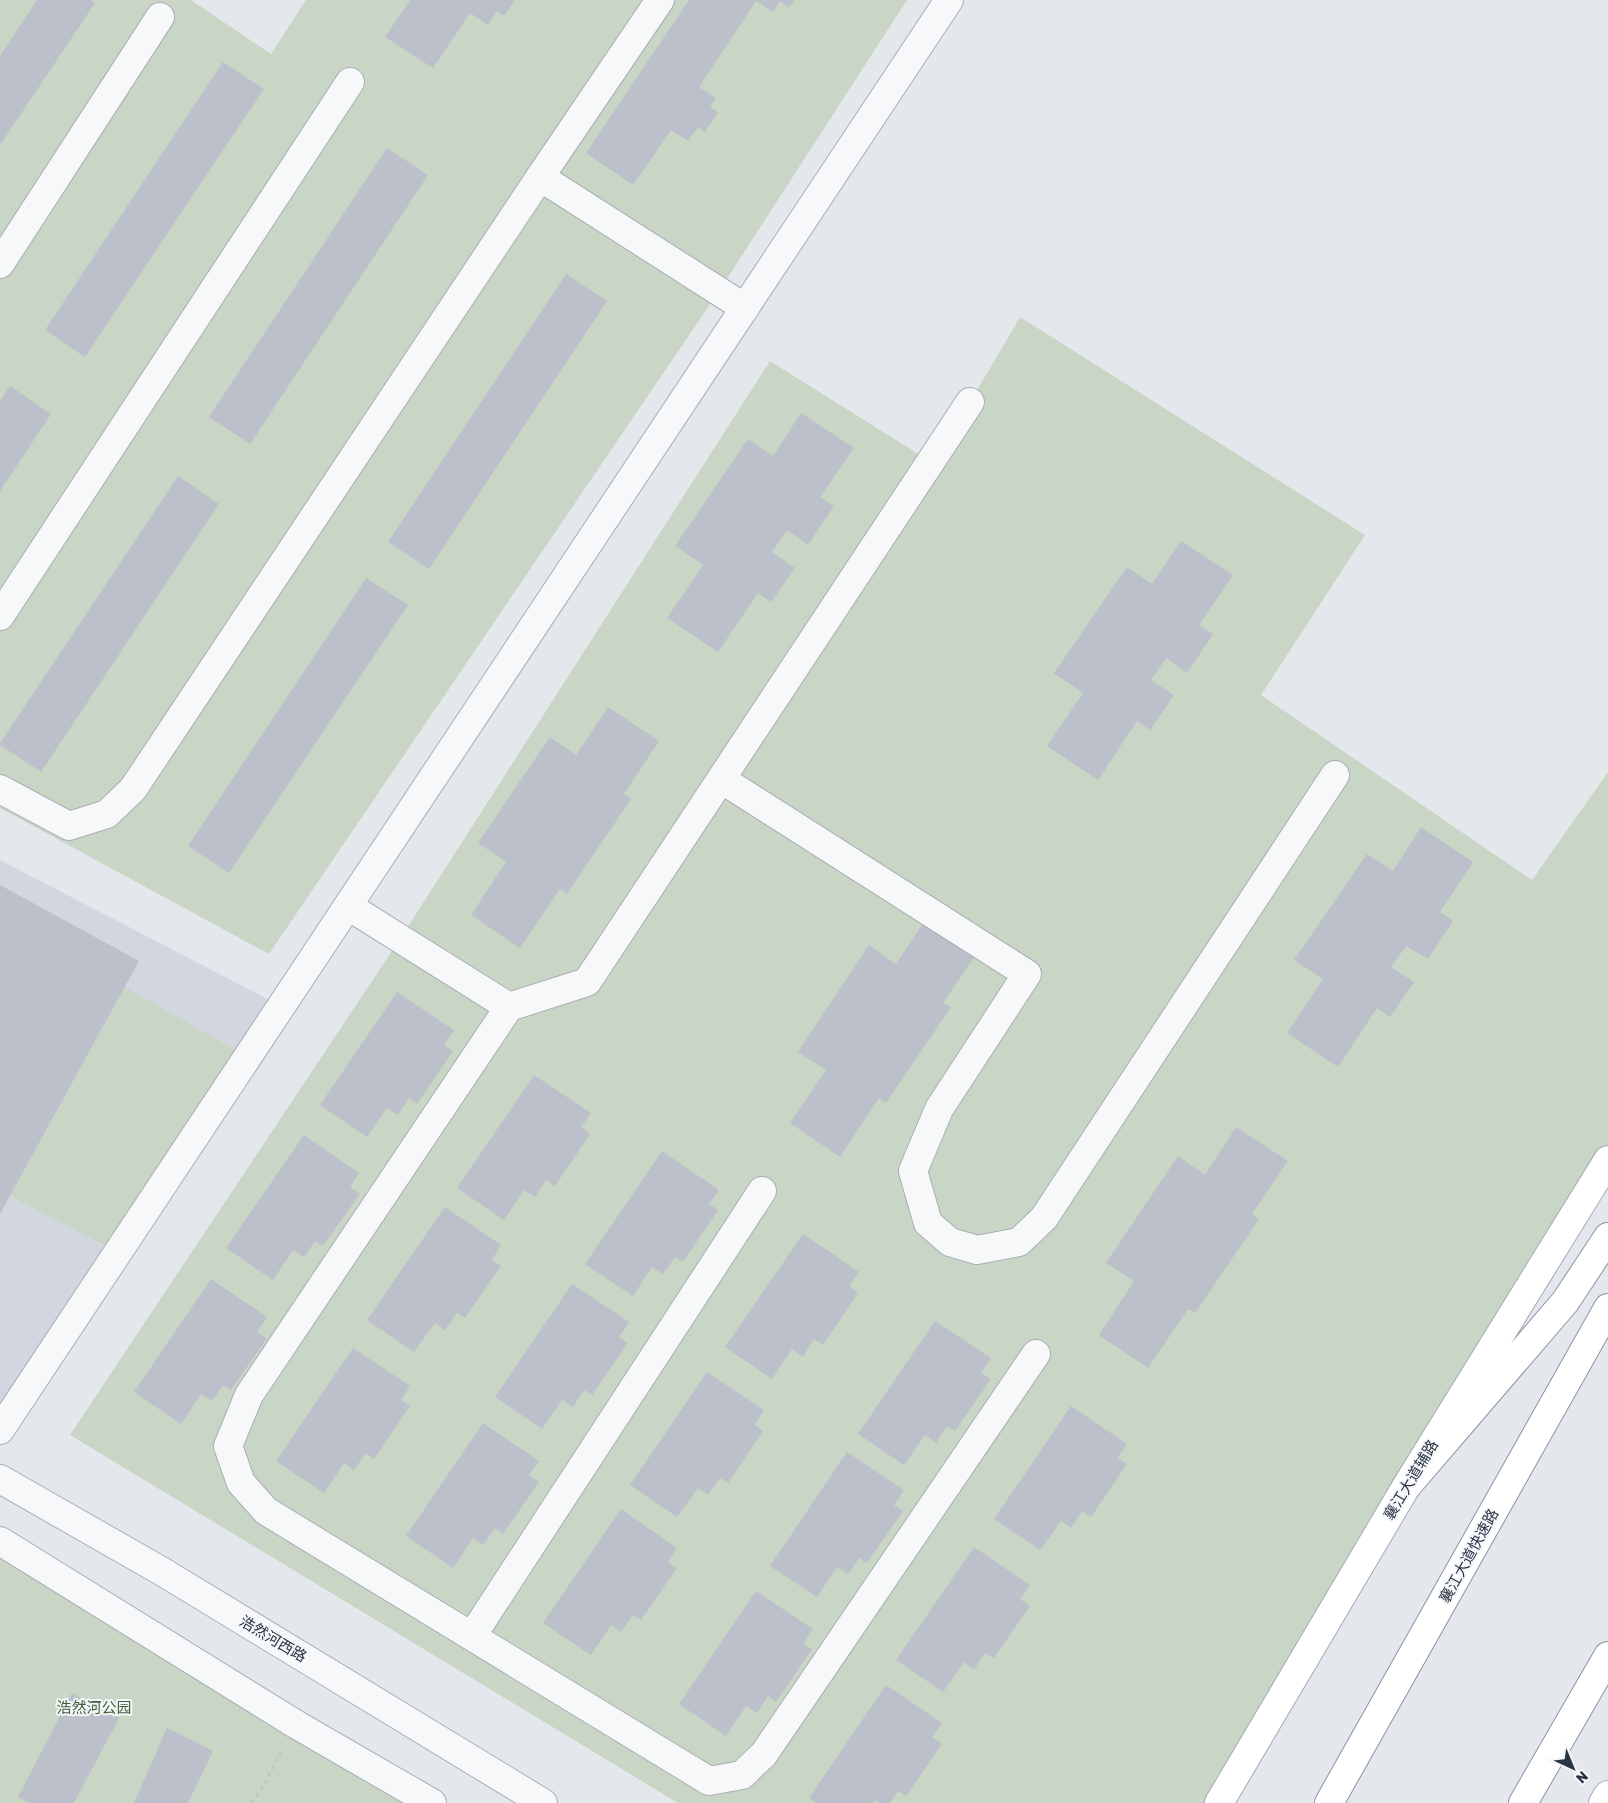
<svg xmlns="http://www.w3.org/2000/svg" width="1608" height="1803" viewBox="0 0 1608 1803" font-family="Rubik,'Noto Sans SC',sans-serif">
<style>
.built{fill:#d2d6de}
.green{fill:#c9d6c5}
.building{fill:#bbc0ca}
.lines{fill:none;stroke-linecap:round;stroke-linejoin:round}
.minor-casing{stroke:#a9aeb7;stroke-width:30}
.major-casing{stroke:#a3abb8;stroke-width:30}
.highway-casing{stroke:#8b94a3;stroke-width:30}
.path{stroke:#c2c5cb;stroke-width:3;stroke-dasharray:4 4;stroke-linecap:butt}
.minor{stroke:#f7f8fa;stroke-width:28}
.major{stroke:#fff;stroke-width:28}
.highway{stroke:#fff;stroke-width:28}
.labels{text-anchor:middle;dominant-baseline:central;stroke-width:4;stroke-linejoin:round;paint-order:stroke}
.street-label{font-size:15px;fill:#2b3445;stroke:#f4f6f9}
.park-label{font-size:15px;fill:#3f6138;stroke:#f4f6f9}
</style>
<rect width="100%" height="100%" fill="#e4e7ec"/>
<polygon class="built" points="0,860 281,1006 0,1430"/>
<g class="green">
<polygon points="0,0 191,0 271,54 306,0 907,0 719,291 269,954 0,808"/>
<polygon points="1020,317 1365,535 1261,695 1532,880 1608,772 1608,1160 1219,1803 678,1803 70,1435 400,939 770,361 931,462 970,402"/>
<polygon points="125,987 248,1057 118,1252 10,1196"/>
<polygon points="0,1541 432,1803 0,1803"/>
</g>
<g class="building">
<polygon points="37,0 91,0 95,3 0,145 0,56"/>
<polygon points="410,0 515,0 504,16 497,11 488,25 470,13 433,68 385,37"/>
<polygon points="689,0 794,0 789,8 780,1 773,12 756,1 699,87 716,98 710,107 718,112 705,132 698,127 688,141 671,130 633,185 586,153"/>
<polygon points="223,62 264,89 85,357 45,330"/>
<polygon points="387,148 428,175 250,444 209,417"/>
<polygon points="566,274 607,301 429,569 388,542"/>
<polygon points="10,386 51,414 0,491 0,401"/>
<polygon points="801,413 854,448 820,497 834,506 808,545 787,530 772,552 795,568 771,602 758,593 718,652 667,618 703,565 675,546 748,439 773,456"/>
<polygon points="178,476 219,504 41,772 0,745 0,743"/>
<polygon points="1181,541 1233,575 1199,625 1213,634 1187,673 1166,658 1151,680 1174,695 1150,730 1137,721 1098,780 1047,746 1083,693 1054,673 1127,567 1152,584"/>
<polygon points="366,578 408,605 229,873 188,846"/>
<polygon points="608,707 659,741 624,794 631,799 567,894 560,889 520,948 471,915 506,862 478,843 550,737 576,755"/>
<polygon points="1421,827 1473,862 1440,912 1453,921 1428,959 1406,946 1391,967 1414,982 1390,1017 1377,1008 1338,1067 1287,1033 1323,979 1294,960 1367,854 1393,871"/>
<polygon points="0,885 139,961 0,1214"/>
<polygon points="928,916 979,950 943,1003 951,1007 886,1103 879,1098 840,1157 790,1123 826,1070 798,1052 869,945 896,964"/>
<polygon points="397,992 454,1030 444,1045 453,1051 417,1104 409,1098 398,1115 387,1108 367,1137 320,1105"/>
<polygon points="534,1075 591,1113 581,1127 590,1134 555,1186 546,1180 535,1197 524,1190 504,1220 457,1188"/>
<polygon points="1236,1127 1288,1161 1252,1214 1259,1219 1195,1313 1188,1309 1148,1368 1099,1335 1134,1281 1106,1263 1178,1156 1205,1175"/>
<polygon points="304,1135 359,1173 350,1187 360,1194 323,1246 315,1241 304,1257 293,1250 273,1280 226,1248"/>
<polygon points="662,1151 719,1190 709,1204 718,1210 683,1262 675,1257 663,1274 652,1267 633,1296 585,1264"/>
<polygon points="445,1207 501,1245 492,1260 501,1266 465,1318 457,1313 445,1330 435,1323 414,1352 367,1320"/>
<polygon points="803,1234 859,1272 849,1286 858,1293 823,1345 814,1339 803,1357 792,1349 772,1379 725,1347"/>
<polygon points="211,1279 267,1317 257,1332 267,1338 231,1390 223,1385 212,1401 201,1394 181,1424 134,1392"/>
<polygon points="572,1284 629,1322 619,1337 628,1343 592,1395 584,1390 573,1407 562,1400 542,1429 495,1397"/>
<polygon points="935,1321 991,1358 981,1373 991,1379 955,1431 947,1426 936,1443 925,1435 904,1465 858,1434"/>
<polygon points="353,1348 410,1386 401,1400 410,1406 374,1459 366,1453 354,1470 344,1463 324,1493 276,1461"/>
<polygon points="707,1372 764,1410 755,1425 763,1431 728,1483 720,1478 708,1495 698,1488 677,1517 630,1485"/>
<polygon points="1071,1406 1127,1444 1117,1458 1127,1464 1091,1517 1082,1511 1071,1528 1061,1521 1040,1550 994,1519"/>
<polygon points="483,1423 539,1461 529,1475 539,1482 503,1534 495,1528 483,1545 473,1538 453,1568 406,1536"/>
<polygon points="847,1452 904,1490 894,1505 903,1511 867,1563 859,1558 848,1574 837,1567 817,1597 770,1566"/>
<polygon points="621,1509 677,1548 668,1562 677,1568 641,1620 633,1615 621,1632 611,1625 591,1655 543,1623"/>
<polygon points="974,1547 1030,1585 1020,1599 1030,1606 994,1658 985,1653 974,1670 964,1662 943,1692 896,1660"/>
<polygon points="756,1591 813,1629 803,1644 812,1649 776,1702 768,1696 757,1713 746,1706 726,1736 679,1704"/>
<polygon points="886,1685 942,1723 932,1737 942,1744 906,1796 898,1791 890,1803 880,1803 875,1800 873,1803 816,1803 809,1798"/>
<polygon points="72,1693 119,1718 74,1803 30,1803 18,1797"/>
<polygon points="167,1728 213,1751 188,1803 134,1803"/>
</g>
<g class="lines">
<defs>
<g id="minor">
<polyline points="540,177 660,0"/>
<polyline points="0,264 160,17"/>
<polyline points="0,616 350,82"/>
<polyline points="721,779 1027,974 939,1109 913,1171 928,1223 950,1242 977,1250 1019,1242 1044,1218 1335,775"/>
<polyline points="0,789 69,826 107,814 133,789 540,177 745,308"/>
<polyline points="348,906 509,1007 249,1395 228,1446 241,1483 266,1511 709,1781 742,1775 764,1754 1036,1354"/>
<polyline points="509,1007 587,982 970,402"/>
<polyline points="0,1430 949,0"/>
<polyline points="0,1479 163,1572 543,1803"/>
<polyline points="0,1541 297,1725 432,1803"/>
<polyline points="472,1636 762,1191"/>
</g>
<g id="major">
<polyline points="1219,1803 1406,1487 1608,1160"/>
<polyline points="1603,1803 1608,1795"/>
</g>
<g id="highway">
<polyline points="1406,1487 1565,1302 1608,1237"/>
<polyline points="1329,1803 1608,1308"/>
<polyline points="1523,1803 1608,1656"/>
</g>
</defs>
<use href="#minor" class="minor-casing"/>
<use href="#major" class="major-casing"/>
<use href="#highway" class="highway-casing"/>
<polyline class="path" points="251,1803 262,1788 281,1753"/>
<use href="#minor" class="minor"/>
<use href="#major" class="major"/>
<use href="#highway" class="highway"/>
</g>
<g class="labels">
<g class="street-label">
<text transform="translate(1411 1480) rotate(-59)">襄江大道辅路</text>
<text transform="translate(1469 1556) rotate(-61)">襄江大道快速路</text>
<text transform="translate(273 1639) rotate(31)">浩然河西路</text>
</g>
<g class="park-label">
<text x="94" y="1708">浩然河公园</text>
</g>
</g>
<g transform="translate(1573 1768) rotate(136)" stroke="#f4f6f9" stroke-width="4" paint-order="stroke">
<path d="M0-4L9 19L0 12L-9 19Z" fill="#2b3445"/>
<text y="-8" font-size="14" font-weight="bold" text-anchor="middle" fill="#2b3445">N</text>
</g>
</svg>
